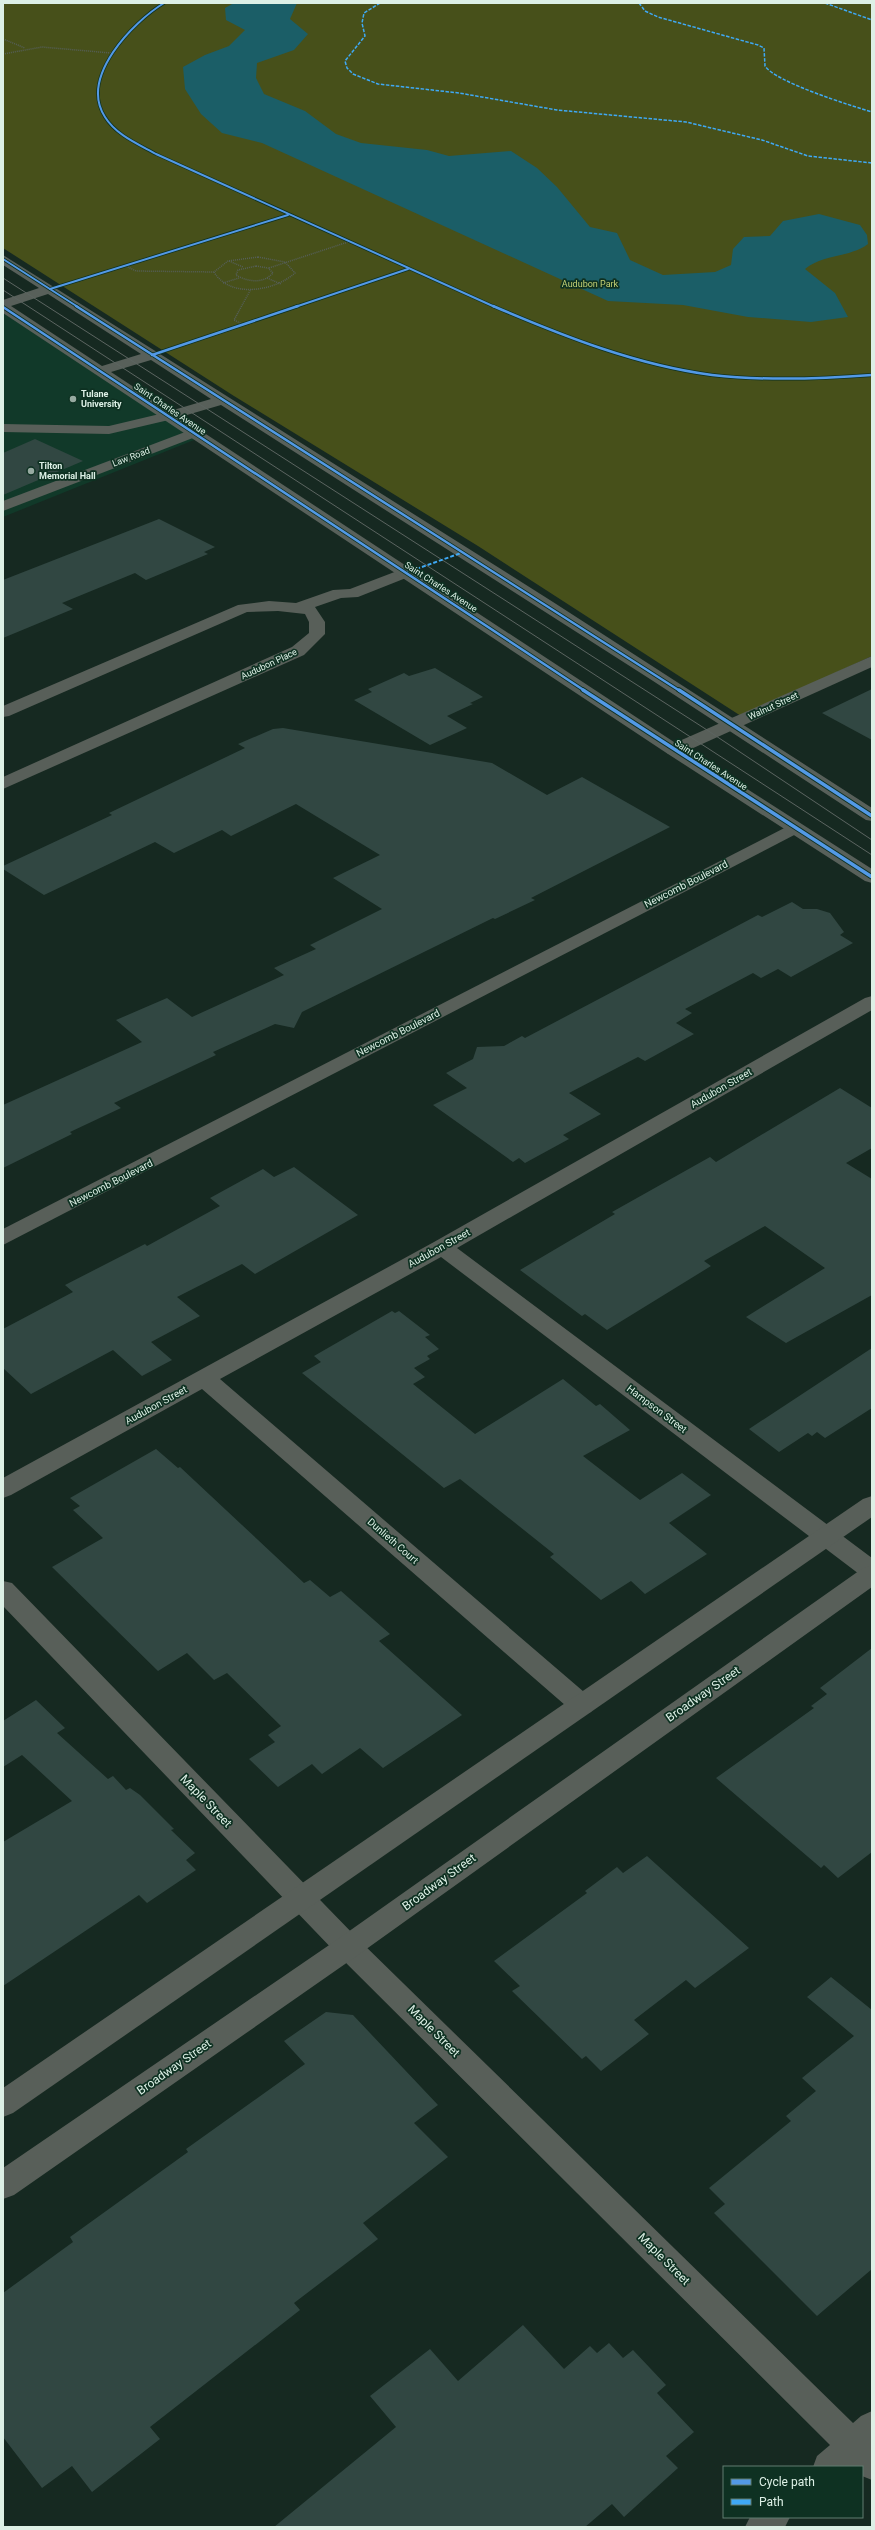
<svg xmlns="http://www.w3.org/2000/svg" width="875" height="2530" viewBox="0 0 875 2530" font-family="Roboto,sans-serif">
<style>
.built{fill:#113929}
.green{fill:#47501a}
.water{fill:#1b5e67}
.building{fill:#314742}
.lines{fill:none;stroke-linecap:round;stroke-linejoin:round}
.path{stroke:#565f59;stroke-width:1.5;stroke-dasharray:1 1;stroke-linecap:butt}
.service{fill:#585f59;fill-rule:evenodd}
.minor{fill:#585f59;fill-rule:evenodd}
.tertiary{fill:#585f59;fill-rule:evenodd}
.secondary{fill:#58605a;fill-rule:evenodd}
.tram{stroke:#5c6561;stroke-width:1}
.quiet-far1{stroke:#3fa9f5;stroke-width:1.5;stroke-dasharray:3.5 1.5;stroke-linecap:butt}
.quiet{stroke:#3fa9f5;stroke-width:2;stroke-dasharray:4 2;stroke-linecap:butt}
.cycleway-far2-casing{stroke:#0e3122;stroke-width:3.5}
.cycleway-far1-casing{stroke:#0e3122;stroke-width:4}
.cycleway-casing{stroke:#0e3122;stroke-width:5.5}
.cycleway-far2{stroke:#5399e6;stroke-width:2}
.cycleway-far1{stroke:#5399e6;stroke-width:2.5}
.cycleway{stroke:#5399e6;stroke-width:3.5}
.poi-dot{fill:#97aaa1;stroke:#0e3122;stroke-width:1.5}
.labels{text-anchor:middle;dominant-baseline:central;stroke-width:3.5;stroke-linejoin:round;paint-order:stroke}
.far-park-label{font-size:9px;fill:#c4d175;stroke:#0e3122}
.far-poi-label{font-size:9px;font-weight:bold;fill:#ddf0e6;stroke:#0e3122;text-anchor:start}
.far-street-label{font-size:9px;fill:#ddf0e6;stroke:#0e3122}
.street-label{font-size:10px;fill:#ddf0e6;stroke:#0e3122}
.near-street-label{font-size:12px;fill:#ddf0e6;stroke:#0e3122}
</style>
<rect width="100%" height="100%" fill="#162921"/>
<polygon class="built" points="3,307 199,438 3,517"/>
<polygon class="green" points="3,3 872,3 872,656 741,716 478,546 234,396 3,248"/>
<path class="water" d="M234,3H297L290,19L308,34L294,50L257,63L256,78L264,94L305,111L336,134L361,143L427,150L449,156L511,151L537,168L557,187L590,227L617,233L630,260L663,275L715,272L731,265L733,249L744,237L770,236L783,221L819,214L860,225L867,235L868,244C849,258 823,254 805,269L835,293L848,317L811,322L748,317L683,305L608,301L262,143L222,133L201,114L185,89L183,67L205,55L229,46L245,30L226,20L225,8Z"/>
<g class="building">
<polygon points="35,439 83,461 3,495 3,453"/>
<polygon points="159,519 215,547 204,552 208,554 146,580 135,573 62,603 73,609 3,638 3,580"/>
<polygon points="435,668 483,697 470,703 473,704 447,716 467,728 430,745 354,700 372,692 368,689 404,673 409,676"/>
<polygon points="872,689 872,740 822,713"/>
<polygon points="283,728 492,763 547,795 582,777 670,827 531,898 535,900 495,919 493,918 302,1012 294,1028 275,1024 213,1052 216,1055 114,1103 121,1108 70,1132 72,1134 3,1168 3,1105 142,1042 116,1020 167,998 192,1017 284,975 274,968 316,949 310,945 382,909 333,878 380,855 296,804 231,836 222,830 174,853 155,842 44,895 3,869 3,866 112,815 109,813 245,748 238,744 273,729"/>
<polygon points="792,902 803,909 817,909 830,913 844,932 840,935 853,943 791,977 778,969 761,978 753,973 685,1009 692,1013 676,1023 694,1034 645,1061 638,1057 569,1093 601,1114 563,1135 569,1139 525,1163 519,1158 513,1162 433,1105 467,1088 446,1073 473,1059 477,1047 504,1046 522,1036 525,1038 758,915 762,917"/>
<polygon points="840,1088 872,1108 872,1148 846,1163 872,1179 872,1295 786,1343 746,1317 825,1268 765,1226 704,1261 711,1266 607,1330 585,1314 582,1316 520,1270 615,1214 612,1212 710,1157 716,1162"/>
<polygon points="294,1167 358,1215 255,1274 242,1264 177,1297 200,1316 151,1342 172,1360 142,1376 113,1350 31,1394 3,1368 3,1329 73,1292 65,1285 145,1244 147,1246 220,1206 210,1198 263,1169 274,1177"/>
<polygon points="392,1311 395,1313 399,1311 430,1335 425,1337 439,1349 427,1356 430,1359 414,1368 425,1377 413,1384 475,1434 563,1379 596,1406 600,1404 630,1430 583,1456 640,1500 682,1473 711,1495 669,1523 707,1554 645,1594 631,1581 601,1600 550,1557 554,1554 460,1479 444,1488 302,1373 321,1362 314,1356"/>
<polygon points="872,1348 872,1408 825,1438 817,1432 812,1436 808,1433 779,1452 749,1429"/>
<polygon points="156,1449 178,1468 180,1467 304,1583 310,1580 330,1597 341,1591 390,1634 379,1641 462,1715 383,1768 360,1748 322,1774 312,1764 278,1787 249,1759 275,1742 268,1735 281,1726 227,1673 214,1680 187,1653 158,1671 52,1567 103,1538 73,1510 80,1506 70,1498"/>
<polygon points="872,1648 872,1852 838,1878 824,1865 821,1868 716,1778 814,1708 811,1706 827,1694 820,1688"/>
<polygon points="36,1700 65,1728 57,1733 108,1779 113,1776 126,1790 130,1788 140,1795 174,1829 171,1830 195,1853 186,1860 196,1870 147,1903 139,1895 3,1986 3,1842 72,1801 22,1755 3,1767 3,1721"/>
<polygon points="647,1856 749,1948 695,1988 686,1980 634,2020 649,2034 601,2071 586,2056 582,2059 512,1991 520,1986 494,1961 587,1893 585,1891 617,1867 623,1873"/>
<polygon points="831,1977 872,2010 872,2269 817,2316 714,2213 725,2204 709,2188 791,2121 786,2116 816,2091 802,2078 854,2036 807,1997"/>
<polygon points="326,2012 353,2015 438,2105 414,2123 448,2157 363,2223 378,2239 294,2303 300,2310 150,2427 160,2439 92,2492 72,2466 42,2488 3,2437 3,2293 73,2242 70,2237 188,2152 186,2149 305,2064 284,2041"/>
<polygon points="523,2325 564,2369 590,2346 597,2353 609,2343 623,2358 633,2350 666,2385 657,2393 694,2432 666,2456 678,2468 624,2517 612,2504 585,2527 274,2527 396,2427 370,2396 430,2349 458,2381"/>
</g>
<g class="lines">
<g class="path">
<polyline points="3,39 25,48"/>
<polyline points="3,54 42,47 111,53"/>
<path d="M258,257L285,262L295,273C275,291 230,299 214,272L228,261Z"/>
<polyline points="229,261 243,267"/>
<polyline points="126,266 136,271 214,272"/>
<path d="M256,266L268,268L273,273C263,284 248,282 236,275L238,270Z"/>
<polyline points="269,268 348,242"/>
<polyline points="267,278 281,284"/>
<polyline points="223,283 239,278"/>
<polyline points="244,325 234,320 251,289"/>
</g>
<g class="service">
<polygon points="168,412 175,416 173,419 109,434 3,432 3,424 109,426"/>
<polygon points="193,429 200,433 198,436 3,511 3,501"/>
</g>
<g class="minor">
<polygon points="405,568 411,570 413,573 411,576 358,597 341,598 315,607 325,622 325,634 304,655 3,789 3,777 292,647 309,633 309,622 305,614 278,611 247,612 9,716 3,717 3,706 238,605 269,601 296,603 333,590 350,589"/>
<polygon points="872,656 872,667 680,754 668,754 665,750 668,746"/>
<polygon points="794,823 800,824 803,828 800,832 3,1245 3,1229"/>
<polygon points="872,996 872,1010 457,1248 872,1558 872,1580 863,1577 441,1257 220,1379 591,1698 595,1705 591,1712 582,1715 573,1712 202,1389 11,1495 3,1498 3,1478 434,1242 865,998"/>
<polygon points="3,1581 12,1583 358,1939 853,2423 861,2416 872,2411 872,2480 862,2476 862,2467 813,2467 817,2456 830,2445 338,1955 3,1606"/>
<polygon points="750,2517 790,2517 785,2527 745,2527"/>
</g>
<g class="tertiary">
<polygon points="872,1496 872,1517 13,2113 3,2117 3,2088 863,1499"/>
<polygon points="872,1565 872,1587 358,1955 14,2195 3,2199 3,2168 338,1939 863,1568"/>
</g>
<path class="secondary" d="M3,255L553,602L872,808V821L866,820L650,679L221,405L180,417L680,746L872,869V883L865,881L668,754L3,313V300L39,288L3,265ZM48,294L141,354L102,366L11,306ZM151,360L211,399L170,411L111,372Z"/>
<g class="tram">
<polyline points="3,278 704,728 872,840"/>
<polyline points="3,290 872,855"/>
</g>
<g class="quiet-far1">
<polyline points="380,3 364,13 362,23 365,36 345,61 347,68 353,74 378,84 459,93 557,110 686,122 762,140 808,156 872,163"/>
<path d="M639,3L645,11L658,17L758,45L764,48L765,66C775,82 852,106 872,112"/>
<polyline points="825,3 872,20"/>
<polyline points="872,284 872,289"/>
</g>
<polyline class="quiet" points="405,573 464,552"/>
<defs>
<g id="cycleway-far2">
<path d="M164,3C133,22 79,77 105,117C116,135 138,144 156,154L495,307"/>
<polyline points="3,259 78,307"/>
<polyline points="50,289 288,215"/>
<polyline points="295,307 408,269"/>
</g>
<g id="cycleway-far1">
<polyline points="76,306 680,691"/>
<path d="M493,306C563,336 636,365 712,375C765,381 819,379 872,375"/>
<polyline points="3,307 585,691"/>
<polyline points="152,355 298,306"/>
</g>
<g id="cycleway">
<polyline points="583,690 872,877"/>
<polyline points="679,690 872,816"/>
</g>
</defs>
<use href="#cycleway-far2" class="cycleway-far2-casing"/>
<use href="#cycleway-far1" class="cycleway-far1-casing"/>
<use href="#cycleway" class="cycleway-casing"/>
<use href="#cycleway-far2" class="cycleway-far2"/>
<use href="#cycleway-far1" class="cycleway-far1"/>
<use href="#cycleway" class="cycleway"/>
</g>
<g class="poi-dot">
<circle cx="73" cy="399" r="4"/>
<circle cx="31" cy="471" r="4"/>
</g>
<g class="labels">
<g class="far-park-label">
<text x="590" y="284">Audubon Park</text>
</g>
<g class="far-poi-label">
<text x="81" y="394">Tulane<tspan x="81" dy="10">University</tspan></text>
<text x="39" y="466">Tilton<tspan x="39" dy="10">Memorial Hall</tspan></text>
</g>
<g class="far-street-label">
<text transform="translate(170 409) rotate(34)">Saint Charles Avenue</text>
<text transform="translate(131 457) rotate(-21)">Law Road</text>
<text transform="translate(441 587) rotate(33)">Saint Charles Avenue</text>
<text transform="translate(269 664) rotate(-25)">Audubon Place</text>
<text transform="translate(773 706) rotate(-25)">Walnut Street</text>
<text transform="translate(711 765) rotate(33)">Saint Charles Avenue</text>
</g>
<g class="street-label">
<text transform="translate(686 884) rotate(-27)">Newcomb Boulevard</text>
<text transform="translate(398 1033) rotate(-27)">Newcomb Boulevard</text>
<text transform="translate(721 1088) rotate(-30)">Audubon Street</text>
<text transform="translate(111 1183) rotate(-27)">Newcomb Boulevard</text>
<text transform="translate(439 1248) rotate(-29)">Audubon Street</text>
<text transform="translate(156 1405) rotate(-29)">Audubon Street</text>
<text transform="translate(657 1409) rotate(37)">Hampson Street</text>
<text transform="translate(393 1541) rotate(41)">Dunlieth Court</text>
</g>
<g class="near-street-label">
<text transform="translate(703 1694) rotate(-35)">Broadway Street</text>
<text transform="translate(206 1801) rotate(46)">Maple Street</text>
<text transform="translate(439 1882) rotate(-36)">Broadway Street</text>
<text transform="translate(434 2031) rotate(45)">Maple Street</text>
<text transform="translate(174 2067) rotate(-35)">Broadway Street</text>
<text transform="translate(664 2259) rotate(45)">Maple Street</text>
</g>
</g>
<rect width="875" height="2530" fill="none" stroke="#ddf0e6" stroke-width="8"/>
<rect x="723" y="2466" width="140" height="52" fill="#0e3122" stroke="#617d70"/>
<rect x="731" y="2479" width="20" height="6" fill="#5399e6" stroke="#617d70"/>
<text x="759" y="2486" font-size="12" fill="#ddf0e6">Cycle path</text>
<rect x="731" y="2499" width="20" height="6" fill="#3fa9f5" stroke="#617d70"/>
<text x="759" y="2506" font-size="12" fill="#ddf0e6">Path</text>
</svg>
